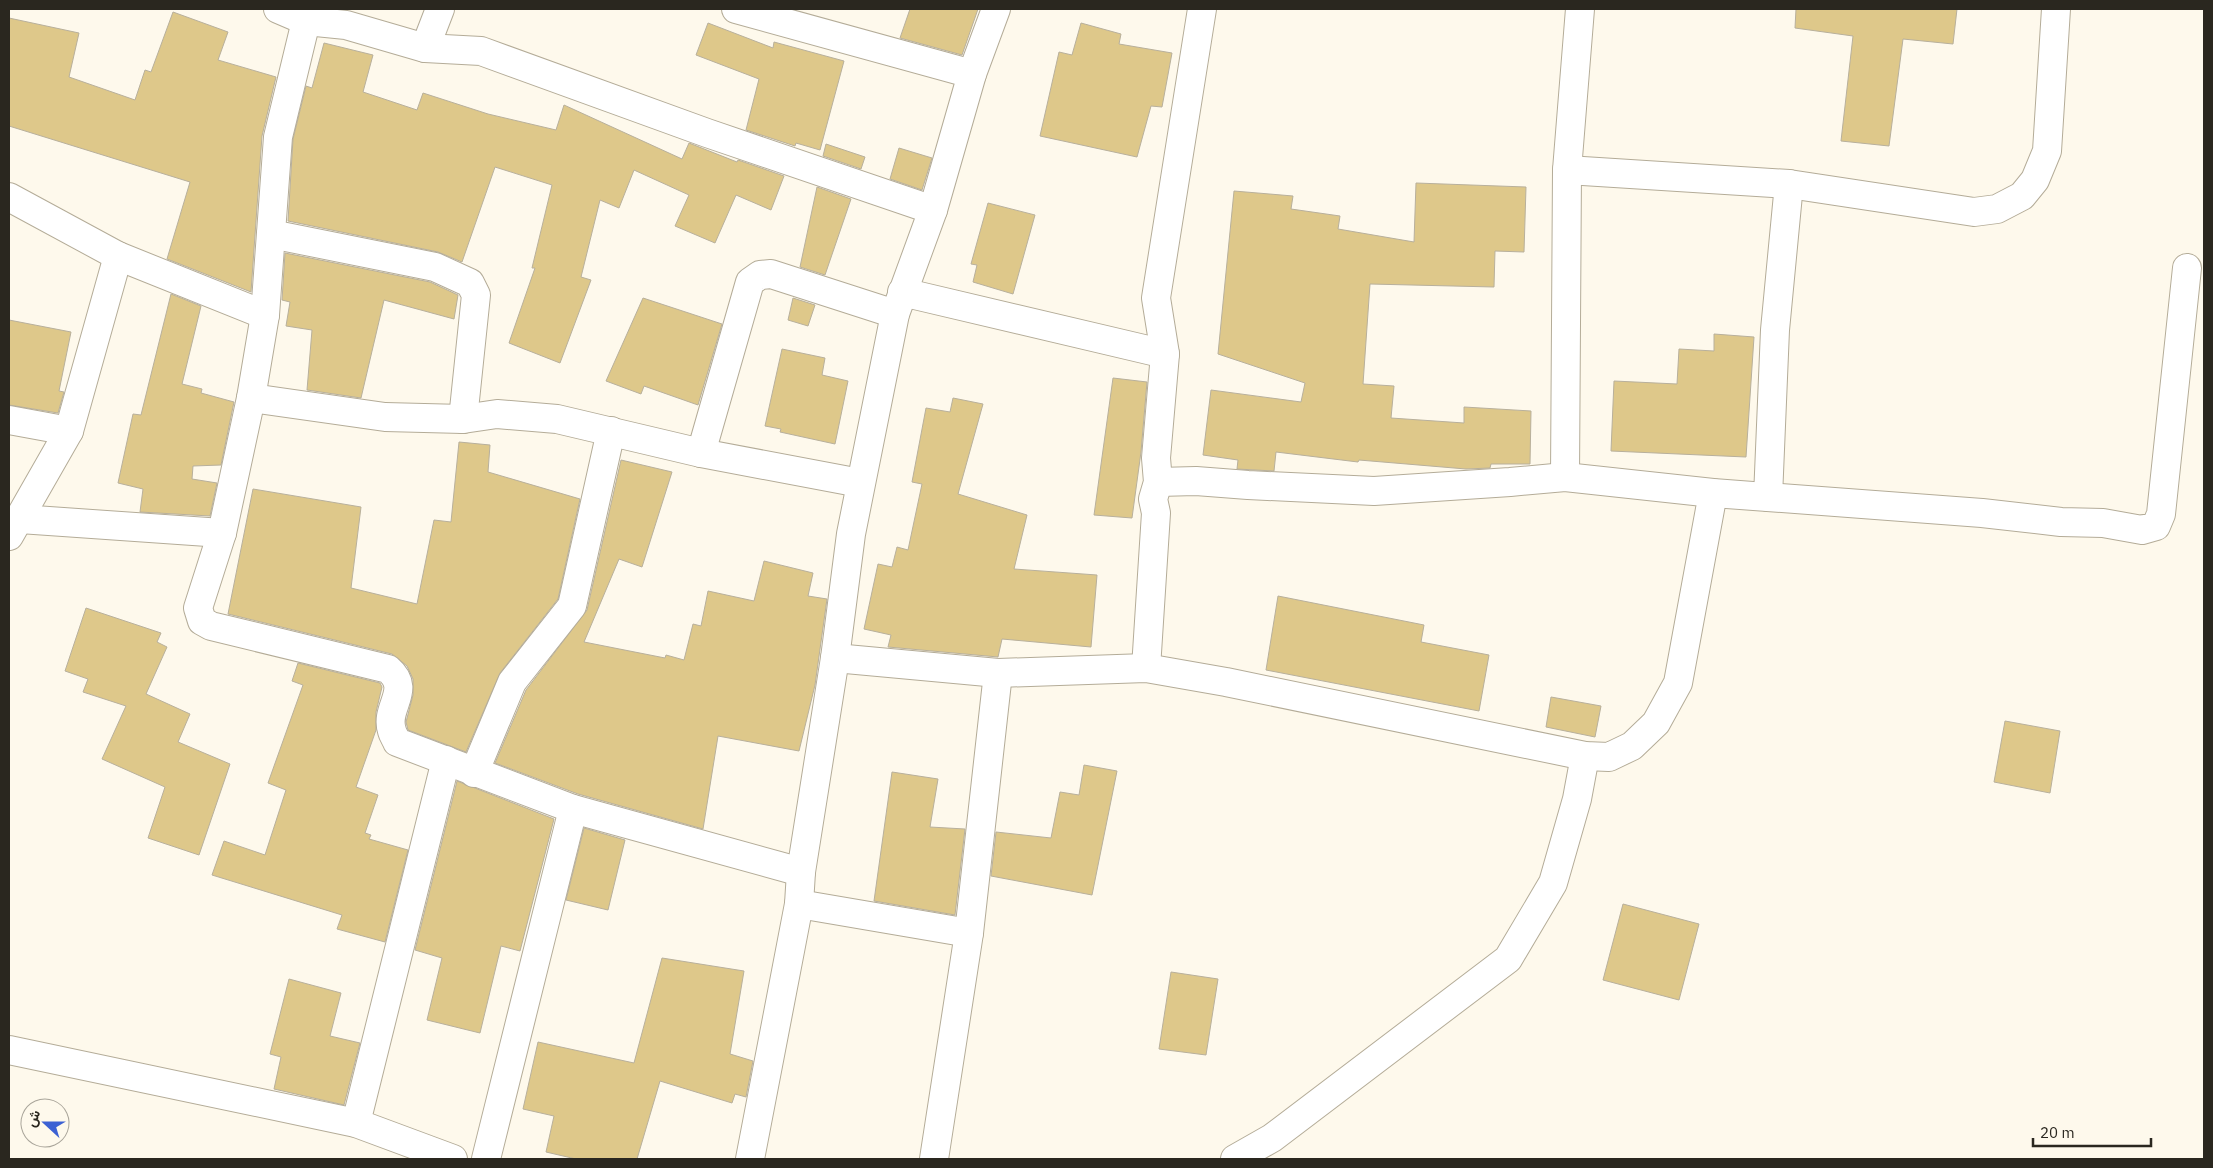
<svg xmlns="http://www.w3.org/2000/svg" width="2213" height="1168" viewBox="0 0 2213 1168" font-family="'IBM Plex Sans',Vazirmatn,sans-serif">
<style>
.building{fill:#dec88a;stroke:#b8b09c}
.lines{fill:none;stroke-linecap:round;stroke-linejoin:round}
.street-casing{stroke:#b4ac98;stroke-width:30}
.street{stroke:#fff;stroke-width:28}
</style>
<rect width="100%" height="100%" fill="#fef9ec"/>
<g class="building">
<polygon points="910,9 978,9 962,55 900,38"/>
<polygon points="1796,9 1957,9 1953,44 1903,39 1889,146 1841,141 1853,36 1795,28"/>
<polygon points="173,12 228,32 218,60 276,77 262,136 251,292 167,259 190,182 9,126 9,18 79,33 69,77 135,100 145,70 151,72"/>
<polygon points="708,23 773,48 774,42 844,61 820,150 796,143 795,146 746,130 759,79 696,55"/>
<polygon points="1081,23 1121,34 1119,44 1172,53 1162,107 1151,106 1137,157 1040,136 1059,52 1072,55"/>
<polygon points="324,43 373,55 363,92 417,110 423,93 488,114 556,130 564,105 682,159 689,143 737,162 738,160 784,176 771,210 736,195 715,243 675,226 689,195 634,170 619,208 600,200 581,277 591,280 560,363 509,343 535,268 532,268 552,185 495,167 462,262 438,252 288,221 293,139 306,86 312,88"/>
<polygon points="826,144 865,157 861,169 823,156"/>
<polygon points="899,148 932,158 922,190 890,179"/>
<polygon points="1416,183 1526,187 1524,252 1495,251 1494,287 1370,284 1363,384 1394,386 1391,418 1464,423 1464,407 1531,411 1530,464 1491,464 1490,468 1466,469 1359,460 1358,462 1276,452 1274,471 1237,469 1238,460 1203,455 1211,390 1301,402 1305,383 1218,354 1234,191 1293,196 1291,209 1340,216 1338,229 1414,242"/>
<polygon points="817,187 851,199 825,275 800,267"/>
<polygon points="988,203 1035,215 1013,294 973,282 977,265 971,264"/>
<polygon points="285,253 430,282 458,295 454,319 384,300 361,398 307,390 312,330 286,326 290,302 282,300"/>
<polygon points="171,294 201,306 182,384 202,389 201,393 234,402 221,465 193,466 192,479 217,483 210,516 140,512 143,489 118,483 133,414 141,415"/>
<polygon points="643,298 722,324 698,405 644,386 641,394 606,381"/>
<polygon points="793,298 815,305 808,326 788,320"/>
<polygon points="9,320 71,332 59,391 64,392 58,413 9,405"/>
<polygon points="1714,334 1754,337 1746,457 1611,451 1614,381 1677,384 1679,349 1714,351"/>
<polygon points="782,349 825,358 822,375 848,381 835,444 780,432 781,429 765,426"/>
<polygon points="1113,378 1147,382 1141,452 1132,518 1094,515"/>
<polygon points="953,398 983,404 958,494 1027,515 1014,569 1097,575 1091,647 1002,639 998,657 888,647 891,635 864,629 878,564 892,567 897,547 908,550 922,484 912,482 926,408 950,412"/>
<polygon points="459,442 490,445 488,472 580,499 558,599 500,673 466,752 408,730 406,722 413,695 413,679 407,666 392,654 228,614 253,489 361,507 351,588 417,604 434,520 451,522"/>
<polygon points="621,460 672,472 642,567 619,559 584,642 665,658 666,655 684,660 693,624 701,626 708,591 754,601 764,561 813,573 808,596 827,599 815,685 799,751 718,736 703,829 578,794 495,763 526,690 587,610"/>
<polygon points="1278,596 1424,625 1421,642 1489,655 1479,711 1266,670"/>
<polygon points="86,608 161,633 157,642 167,647 146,694 190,714 178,742 230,764 199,855 148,838 165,787 102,759 126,706 83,692 88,679 65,671"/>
<polygon points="298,663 380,683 382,687 376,712 376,730 356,787 378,795 365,833 371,835 369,839 408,850 385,942 337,929 342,915 212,875 224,841 265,855 286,790 268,783 303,685 292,681"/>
<polygon points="1551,697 1601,706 1595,737 1546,727"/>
<polygon points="2005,721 2060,731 2050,793 1994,782"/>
<polygon points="1084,765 1117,771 1092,895 991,876 996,832 1051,838 1060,792 1079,795"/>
<polygon points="892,772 938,779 930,827 965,829 955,915 874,901"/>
<polygon points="457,781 554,819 520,951 501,946 480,1033 427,1020 442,958 415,950"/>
<polygon points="584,828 625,840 608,910 566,900"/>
<polygon points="1623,904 1699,924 1679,1000 1603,980"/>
<polygon points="662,958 744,971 730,1054 753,1061 746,1097 735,1094 732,1103 660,1081 637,1159 576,1159 546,1152 554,1116 523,1109 538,1042 634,1063"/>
<polygon points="1171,972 1218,979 1206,1055 1159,1049"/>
<polygon points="289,979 341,993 330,1036 360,1043 344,1105 274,1089 281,1057 270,1054"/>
</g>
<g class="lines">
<defs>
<g id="street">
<polyline points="278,9 306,21 346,25 425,48 481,51 707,133 933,210"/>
<polyline points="736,9 972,74"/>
<path d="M306,21L278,137L265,315L251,398L222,533L198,608L202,621L211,626L388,669C413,690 384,707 392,731C393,735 396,739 397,742L573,809L801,872"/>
<polyline points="425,48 440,9"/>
<polyline points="1567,170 1789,184 1974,212 1997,209 2022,196 2035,180 2047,151 2056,9"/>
<polyline points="9,197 118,256 265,315"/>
<polyline points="271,234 435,267 470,283 476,295 463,419"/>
<polyline points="902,292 1165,354"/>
<polyline points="251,398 385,417 463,419 497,414 557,419 701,453 860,483"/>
<polyline points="9,420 69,431"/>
<polyline points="701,453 750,282 760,275 771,274 895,314"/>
<polyline points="1565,477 1567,170 1580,9"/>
<polyline points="1158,482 1196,481 1248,485 1374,491 1510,482 1565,477 1713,493 1982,513 2061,522 2103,523 2142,530 2156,526 2161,514 2187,268"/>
<polyline points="1768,497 1775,330 1789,184"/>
<polyline points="20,519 222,533"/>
<polyline points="9,536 69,431 118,256"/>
<polyline points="835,658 998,673 1146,668 1226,682 1585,756 1609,757 1632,746 1656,723 1678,683 1713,493"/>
<polyline points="1146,668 1156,513 1153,499 1158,482 1156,458 1165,354 1156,298 1202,9"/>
<polyline points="474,773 512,682 572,606 611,431"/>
<polyline points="799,904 969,933"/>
<polyline points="9,1050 356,1123 453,1159"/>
<polyline points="356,1123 446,760"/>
<polyline points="486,1159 573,809"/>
<polyline points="750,1159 799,904 801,872 835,658 851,534 895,314 933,210 972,74 996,9"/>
<polyline points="934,1159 969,933 998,673"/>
<polyline points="1235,1159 1272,1138 1508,959 1553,883 1577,799 1585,756"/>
</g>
</defs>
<use href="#street" class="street-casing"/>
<use href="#street" class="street"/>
</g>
<rect width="2213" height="1168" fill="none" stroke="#2a271f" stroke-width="20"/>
<g transform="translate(45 1123) rotate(291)"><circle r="24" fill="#fef9ec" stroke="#a9a59a"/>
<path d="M0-4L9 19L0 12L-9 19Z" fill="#3c61d3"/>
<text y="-8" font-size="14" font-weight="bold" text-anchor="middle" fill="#2a271f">ش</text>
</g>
<path d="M2033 1138v8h118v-8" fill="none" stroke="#2a271f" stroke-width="2.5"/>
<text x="2040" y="1138" font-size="15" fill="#2a271f" stroke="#fef9ec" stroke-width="4" paint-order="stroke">20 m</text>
</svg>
